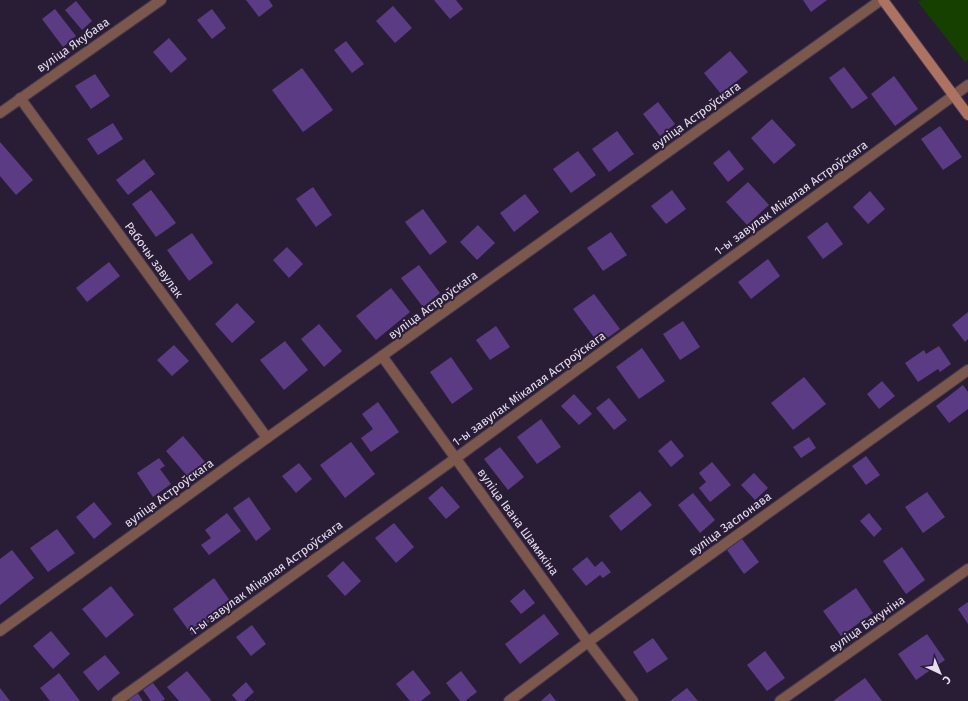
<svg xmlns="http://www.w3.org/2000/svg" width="968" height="701" viewBox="0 0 968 701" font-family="'Fira Sans',sans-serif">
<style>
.green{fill:#154000}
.building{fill:#5b3c84}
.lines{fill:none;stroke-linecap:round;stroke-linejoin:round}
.street-casing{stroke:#433850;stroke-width:12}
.secondary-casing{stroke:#433850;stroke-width:12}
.street{stroke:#7c574b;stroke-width:10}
.secondary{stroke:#ae7360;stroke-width:10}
.labels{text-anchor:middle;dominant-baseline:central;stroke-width:4;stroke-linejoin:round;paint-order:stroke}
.street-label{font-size:12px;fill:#e6deef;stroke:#291d36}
</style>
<rect width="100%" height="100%" fill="#291d36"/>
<polygon class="green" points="922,0 968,0 968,60 965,62 918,2"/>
<g class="building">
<polygon points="246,0 269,0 273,6 259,17"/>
<polygon points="434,0 456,0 463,9 450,19"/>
<polygon points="803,0 827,0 811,12"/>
<polygon points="76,1 92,21 82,30 65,10"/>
<polygon points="393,6 412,28 395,43 376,21"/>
<polygon points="55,9 76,36 63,47 42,19"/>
<polygon points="212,9 226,28 212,39 197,20"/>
<polygon points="169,38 187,59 171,73 153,52"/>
<polygon points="346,41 364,64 352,73 334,50"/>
<polygon points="730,51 748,72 721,94 704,73"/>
<polygon points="844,67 868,98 852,109 829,78"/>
<polygon points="302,68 333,110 303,132 272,90"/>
<polygon points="95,74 110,96 91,109 75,86"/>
<polygon points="894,76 918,109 895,126 871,94"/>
<polygon points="658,102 675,124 660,136 643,114"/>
<polygon points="772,119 796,145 774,164 751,138"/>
<polygon points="113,123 123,139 98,155 87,139"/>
<polygon points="940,126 962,157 943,170 921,139"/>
<polygon points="617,131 634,154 609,172 592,149"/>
<polygon points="0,142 33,180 16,195 0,176"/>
<polygon points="729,150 744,169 728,182 713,163"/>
<polygon points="578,151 596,175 571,193 553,169"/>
<polygon points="144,159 155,174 128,195 116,180"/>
<polygon points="748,182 769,205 747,225 726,202"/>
<polygon points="313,187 332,215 316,227 296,199"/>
<polygon points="151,190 176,223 156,237 132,204"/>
<polygon points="672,190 686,209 666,224 651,206"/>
<polygon points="870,191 885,209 868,224 853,207"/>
<polygon points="525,194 539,212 514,232 500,213"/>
<polygon points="423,209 447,242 430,255 405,222"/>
<polygon points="827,222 843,244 823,259 807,237"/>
<polygon points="478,225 495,243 477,260 460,242"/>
<polygon points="611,232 627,255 603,271 587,248"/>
<polygon points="192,233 213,263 189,281 167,250"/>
<polygon points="287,247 303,264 289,278 273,260"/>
<polygon points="768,259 780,276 751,299 738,282"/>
<polygon points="109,262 120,276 87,302 76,288"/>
<polygon points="419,265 440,293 423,307 401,278"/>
<polygon points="391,288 410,312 376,340 356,316"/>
<polygon points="594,294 620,329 599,344 573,309"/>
<polygon points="237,303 255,322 232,343 215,324"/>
<polygon points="968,312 968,339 965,342 952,325"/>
<polygon points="683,321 700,347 680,360 663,334"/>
<polygon points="319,324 342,351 324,367 301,339"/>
<polygon points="496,326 510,347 490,360 476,340"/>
<polygon points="285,341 308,370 284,390 260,360"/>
<polygon points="174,345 189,361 172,376 157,360"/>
<polygon points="939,346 951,364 940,372 938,369 918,382 905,363 924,350 926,354"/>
<polygon points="642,348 665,381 639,399 616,367"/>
<polygon points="451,357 473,389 452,404 430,372"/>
<polygon points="804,377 826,404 793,430 771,403"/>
<polygon points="882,381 895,396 879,409 867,394"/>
<polygon points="963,385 968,392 968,409 949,423 936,406"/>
<polygon points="574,394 592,414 579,425 561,406"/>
<polygon points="609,398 627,420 614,430 596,408"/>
<polygon points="378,402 399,432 371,452 361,438 373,429 362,414"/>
<polygon points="541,419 561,447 537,464 517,437"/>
<polygon points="183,436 205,462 188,477 166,451"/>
<polygon points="809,437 816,448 801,458 793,447"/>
<polygon points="671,440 684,456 671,467 658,451"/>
<polygon points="351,442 375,474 345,498 320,465"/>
<polygon points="500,447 524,477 508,490 484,459"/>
<polygon points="866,456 880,475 866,485 852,466"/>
<polygon points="159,458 165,466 160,469 171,484 153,497 137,473"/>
<polygon points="712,462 731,485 710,502 699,488 706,482 699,473"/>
<polygon points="299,463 312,479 296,493 282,476"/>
<polygon points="754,473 768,488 755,500 741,485"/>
<polygon points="442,486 460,507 446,519 428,498"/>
<polygon points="640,491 652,505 621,531 609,516"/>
<polygon points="927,492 945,517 923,533 905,507"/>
<polygon points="693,493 715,520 700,533 678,505"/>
<polygon points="249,497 271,529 256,541 233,508"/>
<polygon points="94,502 112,524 94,539 76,517"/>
<polygon points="227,513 241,531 209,555 201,545 211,538 205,530"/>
<polygon points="869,513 882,529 874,537 860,521"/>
<polygon points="394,523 414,547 396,563 375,538"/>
<polygon points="57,529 75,553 48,572 30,548"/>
<polygon points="742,539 759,562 744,574 727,550"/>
<polygon points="902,547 925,580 906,594 883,561"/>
<polygon points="12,550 34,578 0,605 0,559"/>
<polygon points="587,557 595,567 602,561 611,572 603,578 600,575 586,586 572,569"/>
<polygon points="343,561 361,581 345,596 327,576"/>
<polygon points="214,578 233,605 192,635 173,609"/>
<polygon points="111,586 134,615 106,638 82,609"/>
<polygon points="856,588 873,613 841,636 823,611"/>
<polygon points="524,589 535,603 521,614 510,601"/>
<polygon points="968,602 968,624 958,609"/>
<polygon points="544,614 559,634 520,664 505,644"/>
<polygon points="252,625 266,644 251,656 236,637"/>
<polygon points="51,631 70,654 53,669 33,646"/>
<polygon points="927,634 945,660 916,680 898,654"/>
<polygon points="653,638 668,659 647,673 633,652"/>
<polygon points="765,651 785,678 767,691 747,665"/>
<polygon points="105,655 120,673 98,691 83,672"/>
<polygon points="413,670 431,693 421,701 410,701 396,684"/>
<polygon points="187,671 211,700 210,701 179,701 167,687"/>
<polygon points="461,671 477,692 465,701 460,701 446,683"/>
<polygon points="59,673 80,701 50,701 40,688"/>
<polygon points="865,678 882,701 833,701"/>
<polygon points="246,682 254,692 244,701 237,701 232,695"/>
<polygon points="153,683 165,699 162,701 151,701 143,690"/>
<polygon points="0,688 10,701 0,701"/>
<polygon points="687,688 698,701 670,701"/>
<polygon points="137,692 143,701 125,701"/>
<polygon points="550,693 556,701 541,701"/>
</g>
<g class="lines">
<defs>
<g id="street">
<polyline points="20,98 267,438"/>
<polyline points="0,113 161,0"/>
<polyline points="382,356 588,642 633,701"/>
<polyline points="0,631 267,438 881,0"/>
<polyline points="117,701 456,458 968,85"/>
<polyline points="509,701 588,642 968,370"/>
<polyline points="780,701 968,569"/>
</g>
<polyline id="secondary" points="883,0 968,115"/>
</defs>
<use href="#street" class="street-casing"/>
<use href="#secondary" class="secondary-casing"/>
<use href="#street" class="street"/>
<use href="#secondary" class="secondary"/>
</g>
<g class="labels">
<g class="street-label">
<text transform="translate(73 45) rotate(-35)">вуліца Якубава</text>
<text transform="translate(696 116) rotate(-36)">вуліца Астроўскага</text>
<text transform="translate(791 198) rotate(-36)">1-ы завулак Мікалая Астроўскага</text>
<text transform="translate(154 260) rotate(54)">Рабочы завулак</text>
<text transform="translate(433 305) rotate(-36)">вуліца Астроўскага</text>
<text transform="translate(529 389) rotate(-36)">1-ы завулак Мікалая Астроўскага</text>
<text transform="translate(169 493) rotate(-36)">вуліца Астроўскага</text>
<text transform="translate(518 522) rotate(54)">вуліца Івана Шамякіна</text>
<text transform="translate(730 524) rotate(-36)">вуліца Заслонава</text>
<text transform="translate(266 578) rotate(-36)">1-ы завулак Мікалая Астроўскага</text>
<text transform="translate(867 624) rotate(-35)">вуліца Бакуніна</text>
</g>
</g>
<g transform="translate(940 673) rotate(136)" stroke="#291d36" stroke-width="3" paint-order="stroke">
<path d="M0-3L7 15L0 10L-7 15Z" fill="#e6deef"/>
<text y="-6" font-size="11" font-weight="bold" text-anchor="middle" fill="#e6deef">С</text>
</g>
</svg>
